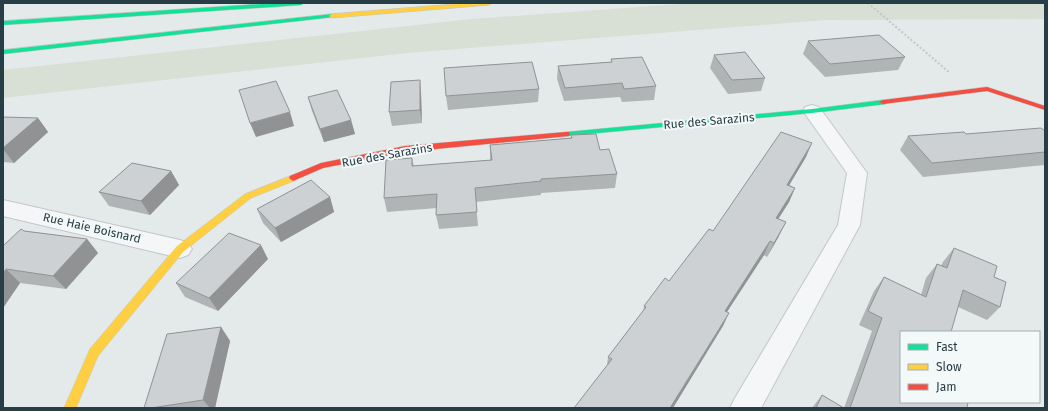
<svg xmlns="http://www.w3.org/2000/svg" width="1048" height="411" viewBox="0 0 1048 411" font-family="'Fira Sans',sans-serif">
<style>
.green{fill:#d8dfd5}
.lines{fill:none;stroke-linecap:round;stroke-linejoin:round}
.street-casing{stroke:#c2c7c8;stroke-width:2}
.fast-casing{stroke:#c2c7c8;stroke-width:1}
.slow-casing{stroke:#c2c7c8;stroke-width:1}
.jam-casing{stroke:#c2c7c8;stroke-width:1}
.path{stroke:#c2c8ca;stroke-width:2;stroke-dasharray:2 2;stroke-linecap:butt}
.street{fill:#f4f6f7;fill-rule:evenodd}
.fast{fill:#16e098;fill-rule:evenodd}
.slow{fill:#ffcf43;fill-rule:evenodd}
.jam{fill:#f24e42;fill-rule:evenodd}
.wall{fill:#b0b4b5}
.shaded-wall{fill:#909294}
.building{fill:#cdd1d3;stroke:#909294}
.labels{text-anchor:middle;dominant-baseline:central;stroke-width:4;stroke-linejoin:round;paint-order:stroke}
.street-label{font-size:12px;fill:#283e46;stroke:#f3f8f9}
</style>
<rect width="100%" height="100%" fill="#e4e9ea"/>
<polygon class="green" points="695,3 1045,3 1045,19 825,20 407,53 3,98 3,70 472,19"/>
<g class="lines">
<defs>
<g id="street">
<polygon points="812,105 819,107 867,173 860,225 761,408 730,408 735,398 838,225 847,173 803,111 805,107"/>
<polygon points="3,200 180,240 188,243 192,249 188,255 180,258 3,216"/>
</g>
<g id="fast">
<polygon points="275,3 304,3 301,5 3,25 3,21"/>
<polygon points="332,14 334,15 334,17 3,54 3,50"/>
<polygon points="883,100 887,102 886,104 812,113 566,136 562,134 566,132 812,109"/>
</g>
<g id="slow">
<polygon points="468,3 492,3 489,5 332,18 329,16 332,14"/>
<polygon points="293,175 297,178 296,180 251,198 183,252 98,356 76,408 64,408 90,349 177,246 245,194"/>
</g>
<g id="jam">
<polygon points="987,87 1045,106 1045,110 987,91 883,104 879,102 883,100"/>
<polygon points="566,132 569,132 570,134 569,136 405,152 323,168 293,181 289,178 290,176 321,163 405,146"/>
</g>
</defs>
<use href="#street" class="street-casing"/>
<use href="#fast" class="fast-casing"/>
<use href="#slow" class="slow-casing"/>
<use href="#jam" class="jam-casing"/>
<polyline class="path" points="868,3 950,73"/>
<use href="#street" class="street"/>
<use href="#fast" class="fast"/>
<use href="#slow" class="slow"/>
<use href="#jam" class="jam"/>
</g>
<g class="wall">
<polygon points="808,41 905,57 898,70 825,77 803,54"/>
<polygon points="714,55 765,78 761,91 728,94 710,68"/>
<polygon points="611,59 656,86 654,100 622,102 620,97 564,101 557,79 558,66 611,62"/>
<polygon points="539,89 538,102 448,110 446,96"/>
<polygon points="421,93 422,123 392,126 389,112"/>
<polygon points="308,97 351,120 355,134 324,142 312,111"/>
<polygon points="3,117 38,118 48,132 14,163 3,162"/>
<polygon points="1045,131 1045,165 923,177 900,150 908,136"/>
<polygon points="571,135 600,150 617,174 615,188 541,193 541,195 476,202 478,226 439,229 436,215 437,208 387,212 384,198 412,158 414,166 490,160 490,145 571,138"/>
<polygon points="806,157 789,185 795,188 789,202 778,219 779,236 767,257 764,255 727,312 723,326 607,365 608,357 643,312 644,306 669,281 713,231"/>
<polygon points="171,171 179,185 150,215 109,206 99,192"/>
<polygon points="330,197 334,212 281,242 263,223 257,209"/>
<polygon points="24,231 87,239 98,253 66,289 20,283 3,308 3,246"/>
<polygon points="954,248 994,277 1000,307 987,320 958,307 901,332 967,408 812,408 822,395 844,408 872,331 859,325 874,291 884,277 921,295 926,278 937,264 941,266 943,262"/>
<polygon points="268,259 218,311 185,297 176,283"/>
<polygon points="221,327 230,341 215,408 144,408"/>
</g>
<g class="shaded-wall">
<polygon points="420,80 421,93 422,123 420,110"/>
<polygon points="290,112 294,126 256,137 250,123"/>
<polygon points="38,118 48,132 14,163 3,149 3,148"/>
<polygon points="351,120 355,134 324,142 320,129"/>
<polygon points="812,143 806,157 781,199 787,185"/>
<polygon points="171,171 179,185 150,215 141,201"/>
<polygon points="795,188 789,202 770,232 776,218"/>
<polygon points="330,197 334,212 281,242 275,228"/>
<polygon points="786,222 779,236 767,257 774,243"/>
<polygon points="87,239 98,253 66,289 53,276"/>
<polygon points="770,241 764,255 719,324 725,311"/>
<polygon points="261,245 268,259 218,311 209,298"/>
<polygon points="6,269 20,283 3,308 3,274"/>
<polygon points="729,313 723,326 673,408 670,408"/>
<polygon points="221,327 230,341 215,408 210,408 203,400"/>
</g>
<g class="building">
<polygon points="879,35 905,57 830,64 808,41"/>
<polygon points="745,52 765,78 732,80 714,55"/>
<polygon points="642,57 656,86 624,89 622,83 565,88 558,66 612,62 611,59"/>
<polygon points="532,62 539,89 446,96 444,68"/>
<polygon points="420,80 420,110 389,112 391,82"/>
<polygon points="276,81 290,112 250,123 239,90"/>
<polygon points="337,90 351,120 320,129 308,97"/>
<polygon points="3,117 38,118 3,148"/>
<polygon points="1041,128 1045,131 1045,152 932,163 908,136 964,132 966,134"/>
<polygon points="781,132 812,143 787,185 795,188 776,218 786,222 774,243 770,241 725,311 729,313 670,408 574,408 612,359 608,357 646,307 644,306 665,278 669,281 709,229 713,231"/>
<polygon points="596,134 600,150 609,149 617,174 541,179 541,181 475,188 477,212 436,215 437,194 384,198 386,160 412,158 412,166 492,160 490,145 572,138 571,135"/>
<polygon points="132,163 171,171 141,201 99,192"/>
<polygon points="311,180 330,197 275,228 257,209"/>
<polygon points="21,229 24,231 87,239 53,276 6,269 3,274 3,246"/>
<polygon points="229,233 261,245 209,298 176,283"/>
<polygon points="954,248 997,266 994,277 1006,282 1000,307 963,290 951,332 901,332 901,402 968,402 967,408 850,408 882,318 868,311 884,277 926,297 937,264 947,268"/>
<polygon points="221,327 203,400 151,408 144,408 167,334"/>
<polygon points="822,395 844,408 816,408"/>
</g>
<g class="labels">
<g class="street-label">
<text transform="translate(709 121) rotate(-5)">Rue des Sarazins</text>
<text transform="translate(387 155) rotate(-10)">Rue des Sarazins</text>
<text transform="translate(92 228) rotate(13)">Rue Haie Boisnard</text>
</g>
</g>
<rect width="1048" height="411" fill="none" stroke="#283e46" stroke-width="8"/>
<rect x="900" y="331" width="140" height="72" fill="#f3f8f9" stroke="#a2aeb1"/>
<rect x="908" y="344" width="20" height="6" fill="#16e098" stroke="#a2aeb1"/>
<text x="936" y="351" font-size="12" fill="#283e46">Fast</text>
<rect x="908" y="364" width="20" height="6" fill="#ffcf43" stroke="#a2aeb1"/>
<text x="936" y="371" font-size="12" fill="#283e46">Slow</text>
<rect x="908" y="384" width="20" height="6" fill="#f24e42" stroke="#a2aeb1"/>
<text x="936" y="391" font-size="12" fill="#283e46">Jam</text>
</svg>
